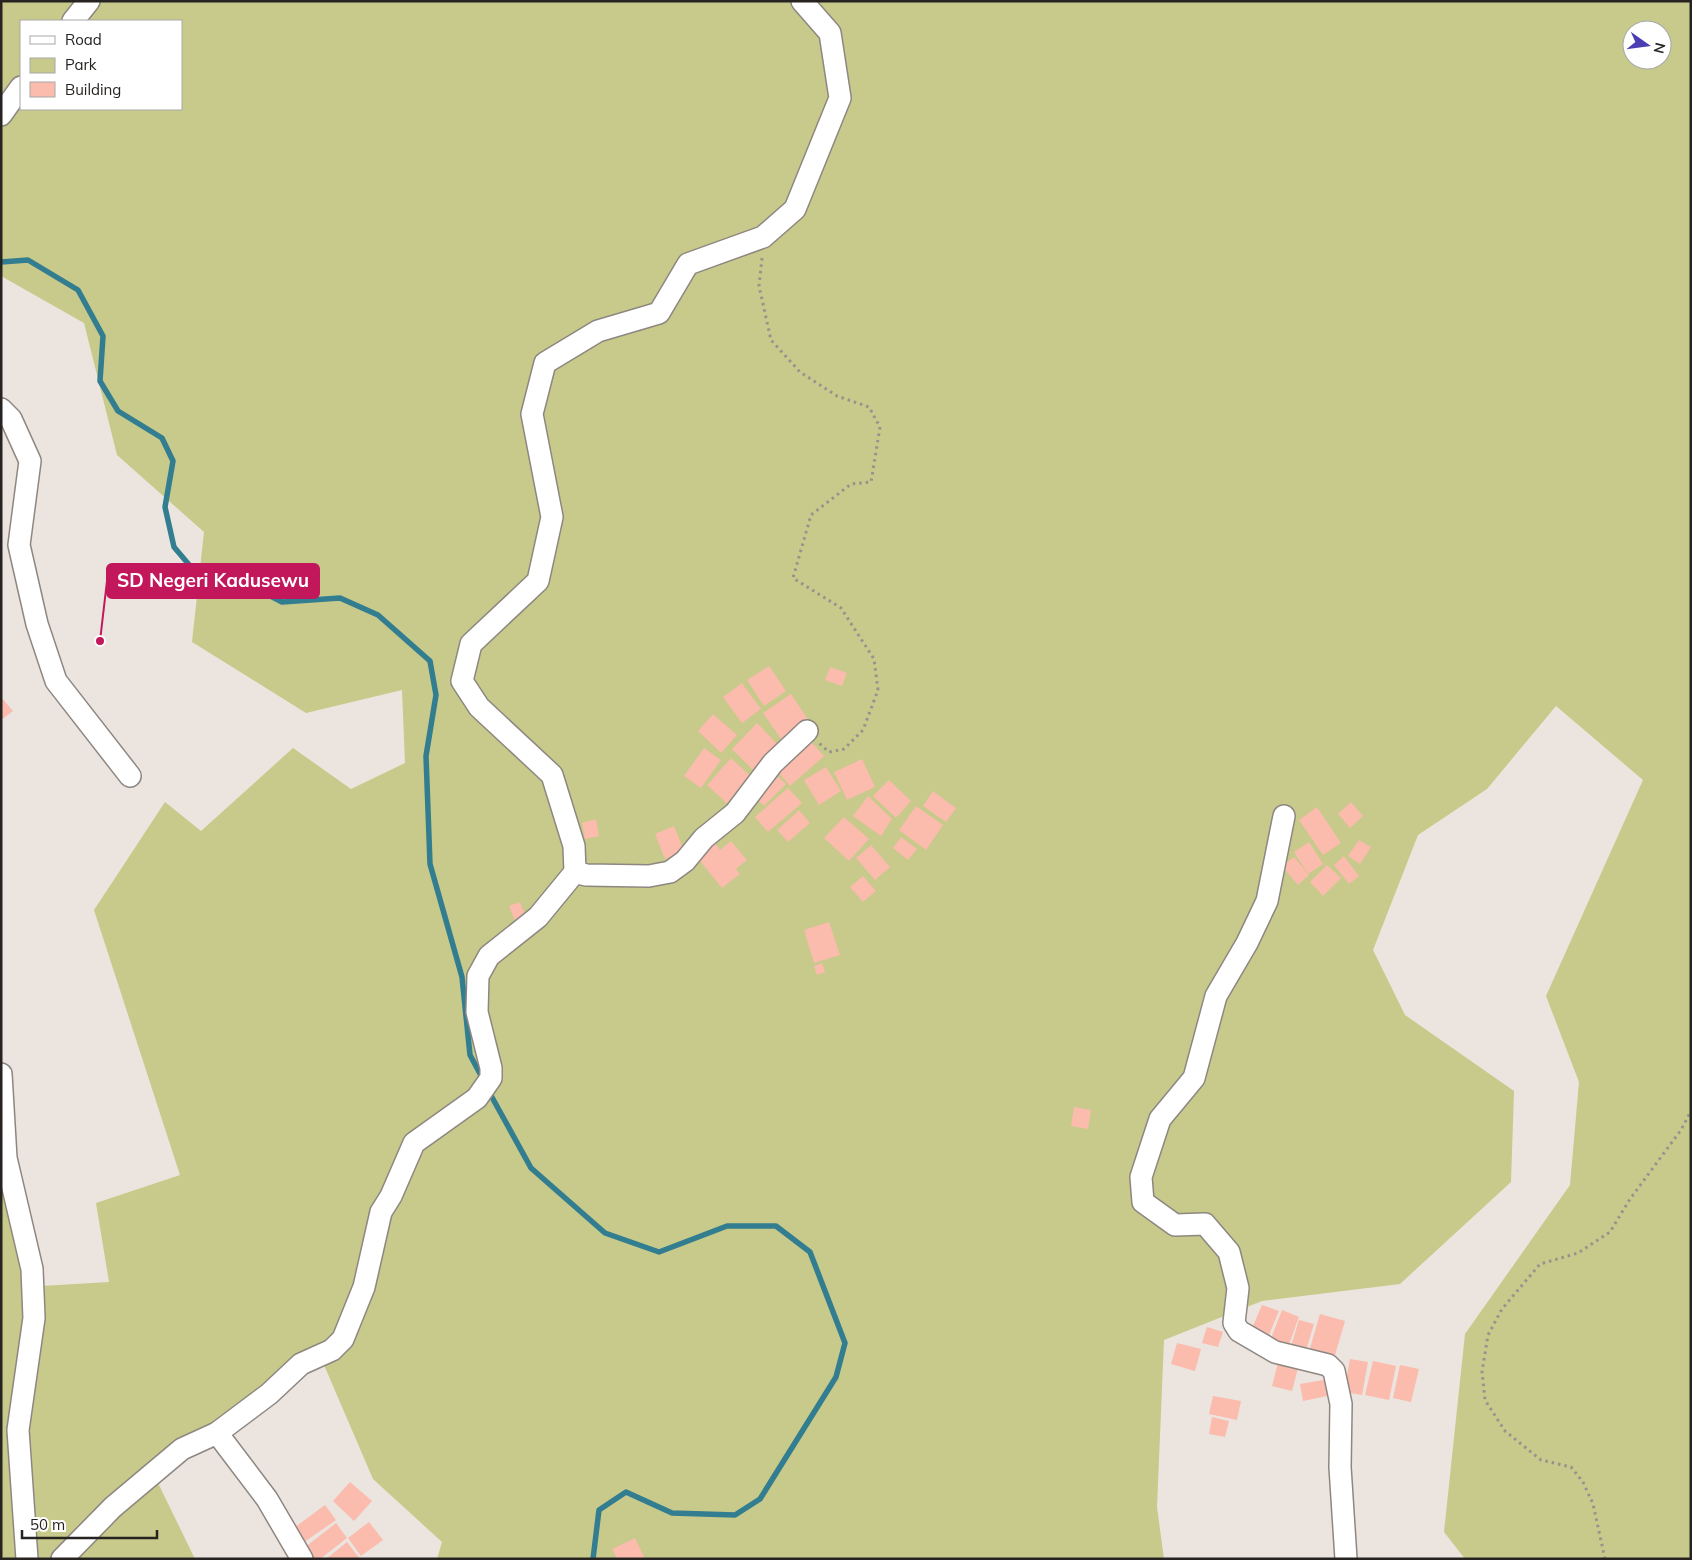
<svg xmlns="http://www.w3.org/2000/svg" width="1692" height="1560" viewBox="0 0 1692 1560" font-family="Mulish,sans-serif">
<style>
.green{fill:#c7ca8a;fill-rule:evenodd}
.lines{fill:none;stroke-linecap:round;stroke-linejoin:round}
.stream{stroke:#337d90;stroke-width:5.5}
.building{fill:#fbbbad}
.minor-casing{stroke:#8e8781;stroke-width:24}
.path{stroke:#98928e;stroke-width:3;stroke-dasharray:2.5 4;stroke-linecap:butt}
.minor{stroke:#fff;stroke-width:21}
.leader{fill:none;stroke:#c2185b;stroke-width:2}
.callout-dot{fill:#c2185b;stroke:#fff;stroke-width:2}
.callout{fill:#c2185b;stroke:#c2185b;stroke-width:2}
.callout-label{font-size:19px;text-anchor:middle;font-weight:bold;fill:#fff}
</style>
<rect width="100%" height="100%" fill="#ece4de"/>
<path class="green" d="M1,1H1691V1559H1465L1444,1532L1465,1334L1570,1185L1579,1082L1546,996L1643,780L1556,706L1487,789L1418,835L1373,950L1405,1015L1514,1091L1511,1182L1400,1284L1262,1301L1164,1340L1157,1507L1164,1559H437L442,1542L373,1479L321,1358L157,1481L195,1559H1V1168L41,1286L109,1282L96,1203L180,1175L94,910L165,802L201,831L293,748L351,789L405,763L402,690L306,713L192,642L204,532L117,455L84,323L1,276ZM21,21H181V109H21ZM1632,30H1662V60H1632Z"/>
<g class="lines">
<g class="stream">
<polyline points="1,262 28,260 78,290 103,336 100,381 118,411 162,438 173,461 165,507 174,547 202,580 241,581 282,602 340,598 378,615 430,661 436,695 426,756 430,864 462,977 470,1055 484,1081"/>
<polyline points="488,1090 531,1168 605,1233 659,1252 727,1226 776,1226 810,1252 845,1343 836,1377 760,1499 735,1515 672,1513 626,1492 599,1510 593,1559"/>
</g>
</g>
<g class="building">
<polygon points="769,666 786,691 764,706 747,680"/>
<polygon points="830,667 847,673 842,686 825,680"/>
<polygon points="742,683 761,709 742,723 723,697"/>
<polygon points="791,694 811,724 784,743 763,713"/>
<polygon points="1,697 13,711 1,720"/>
<polygon points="713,714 737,735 721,753 698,731"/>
<polygon points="757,723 781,748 756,773 732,749"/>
<polygon points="807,737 824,756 790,786 774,767"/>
<polygon points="704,748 721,760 701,788 684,776"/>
<polygon points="731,758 757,782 733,809 707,785"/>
<polygon points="862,759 875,787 847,800 834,772"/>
<polygon points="826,767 841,791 819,805 804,780"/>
<polygon points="774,773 786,784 764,806 752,795"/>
<polygon points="889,780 911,801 896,818 873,796"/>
<polygon points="788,788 802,803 768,832 755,817"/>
<polygon points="933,791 956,808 946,822 923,806"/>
<polygon points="868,796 892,819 881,836 853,816"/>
<polygon points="1351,802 1363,816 1350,828 1338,814"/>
<polygon points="916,806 943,825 926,850 899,830"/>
<polygon points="1317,807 1341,843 1323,855 1299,820"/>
<polygon points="799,810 810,823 788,842 777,830"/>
<polygon points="844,817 869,839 849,861 824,838"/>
<polygon points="596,819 599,836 585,839 582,823"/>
<polygon points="674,826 684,851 665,859 655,834"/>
<polygon points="901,837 917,849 908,860 893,848"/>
<polygon points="1359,840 1371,847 1360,864 1348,856"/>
<polygon points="714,841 720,850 731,841 747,860 736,869 740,874 722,888 696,856"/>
<polygon points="1309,842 1323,864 1308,874 1294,852"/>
<polygon points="871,845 890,867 875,880 856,858"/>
<polygon points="1344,856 1359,876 1349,884 1334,865"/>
<polygon points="1294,857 1309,875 1298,885 1282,866"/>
<polygon points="1327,865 1341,878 1323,896 1310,882"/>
<polygon points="863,876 876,891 863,902 850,887"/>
<polygon points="520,902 528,922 517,926 509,906"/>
<polygon points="829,922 840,955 814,963 804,930"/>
<polygon points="822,963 825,972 817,975 814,966"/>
<polygon points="1074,1107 1091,1110 1088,1129 1071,1126"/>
<polygon points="1262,1305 1279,1311 1269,1335 1252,1328"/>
<polygon points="1282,1310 1299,1317 1288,1347 1270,1341"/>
<polygon points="1320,1314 1345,1321 1333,1362 1308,1355"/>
<polygon points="1299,1320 1314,1324 1304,1357 1289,1353"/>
<polygon points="1207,1327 1223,1332 1218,1347 1202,1343"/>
<polygon points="1177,1343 1201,1349 1195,1371 1171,1364"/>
<polygon points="1350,1359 1368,1362 1362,1395 1344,1392"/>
<polygon points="1373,1361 1396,1366 1389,1400 1365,1395"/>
<polygon points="1278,1363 1298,1368 1292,1391 1272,1386"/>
<polygon points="1400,1365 1419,1369 1411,1402 1393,1398"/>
<polygon points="1329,1379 1332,1395 1303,1401 1300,1384"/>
<polygon points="1213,1396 1241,1401 1237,1420 1209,1414"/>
<polygon points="1212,1417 1229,1421 1225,1437 1209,1434"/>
<polygon points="350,1482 372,1501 354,1521 333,1501"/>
<polygon points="325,1505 336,1520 300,1545 290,1531"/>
<polygon points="369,1522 383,1540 361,1556 348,1538"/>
<polygon points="336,1523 347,1538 320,1559 312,1559 304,1548"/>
<polygon points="635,1538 645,1559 617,1559 612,1549"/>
<polygon points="347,1542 360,1559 326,1559"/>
</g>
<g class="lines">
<defs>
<g id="minor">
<polyline points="73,21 89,1"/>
<polyline points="1,115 21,87"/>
<polyline points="1,409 11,419 30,461 19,545 37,624 56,681 130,776"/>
<polyline points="1284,816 1267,901 1247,943 1216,996 1194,1078 1160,1119 1141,1177 1143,1202 1175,1225 1205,1224 1229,1252 1238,1288 1234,1323 1239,1331 1275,1352 1328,1365 1334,1371 1341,1404 1340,1467 1346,1559"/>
<polyline points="575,872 574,846 552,775 479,707 462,681 471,644 538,581 552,517 532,414 545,363 598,331 659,313 688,264 763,237 795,209 840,98 830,33 802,1"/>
<polyline points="1,1074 6,1158 32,1269 34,1318 18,1430 27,1559"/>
<polyline points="217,1433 267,1499 302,1559"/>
<polyline points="62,1559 113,1507 182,1449 217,1433 269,1394 301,1364 332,1350 343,1339 364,1287 381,1212 391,1196 414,1143 477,1098 491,1078 491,1068 477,1012 478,976 489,956 538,917 575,872 586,875 649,876 670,872 685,861 704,838 735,813 773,763 807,731"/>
</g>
</defs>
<use href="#minor" class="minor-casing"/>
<g class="path">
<polyline points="762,258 759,286 771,340 800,372 837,396 869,407 880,427 871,482 851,484 811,515 793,578 841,608 874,659 878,690 863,730 844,749 829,752 819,743"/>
<polyline points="1605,1559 1593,1504 1583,1482 1571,1467 1541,1460 1505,1431 1485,1400 1482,1372 1488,1335 1502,1309 1540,1264 1578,1253 1610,1232 1630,1199 1681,1130 1691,1111"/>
</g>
<use href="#minor" class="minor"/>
</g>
<path class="leader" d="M100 641L107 581"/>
<circle class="callout-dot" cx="100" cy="641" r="5"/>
<rect class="callout" x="107" y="564" width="212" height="34" rx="5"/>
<g class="callout-label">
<text x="213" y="587">SD Negeri Kadusewu</text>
</g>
<rect width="1692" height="1560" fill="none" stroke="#262321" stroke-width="5"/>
<rect x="20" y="20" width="162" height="90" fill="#ffffff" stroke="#a8a7a6"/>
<rect x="30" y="36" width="25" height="8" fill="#ffffff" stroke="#a8a7a6"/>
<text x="65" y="45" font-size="15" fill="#262321">Road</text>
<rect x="30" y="58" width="25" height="15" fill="#c7ca8a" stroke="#a8a7a6"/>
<text x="65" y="70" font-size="15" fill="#262321">Park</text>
<rect x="30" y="82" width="25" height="15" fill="#fbbbad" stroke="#a8a7a6"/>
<text x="65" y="95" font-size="15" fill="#262321">Building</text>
<g transform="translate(1647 45) rotate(104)"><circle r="24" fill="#ffffff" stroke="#a8a7a6"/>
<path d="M0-4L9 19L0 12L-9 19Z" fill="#4b3eb5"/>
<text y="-8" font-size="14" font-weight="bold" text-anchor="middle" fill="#262321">N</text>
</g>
<path d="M22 1530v8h135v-8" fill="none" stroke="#262321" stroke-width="2.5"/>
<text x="30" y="1530" font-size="15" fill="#262321" stroke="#ffffff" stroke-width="4" paint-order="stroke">50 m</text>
</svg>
